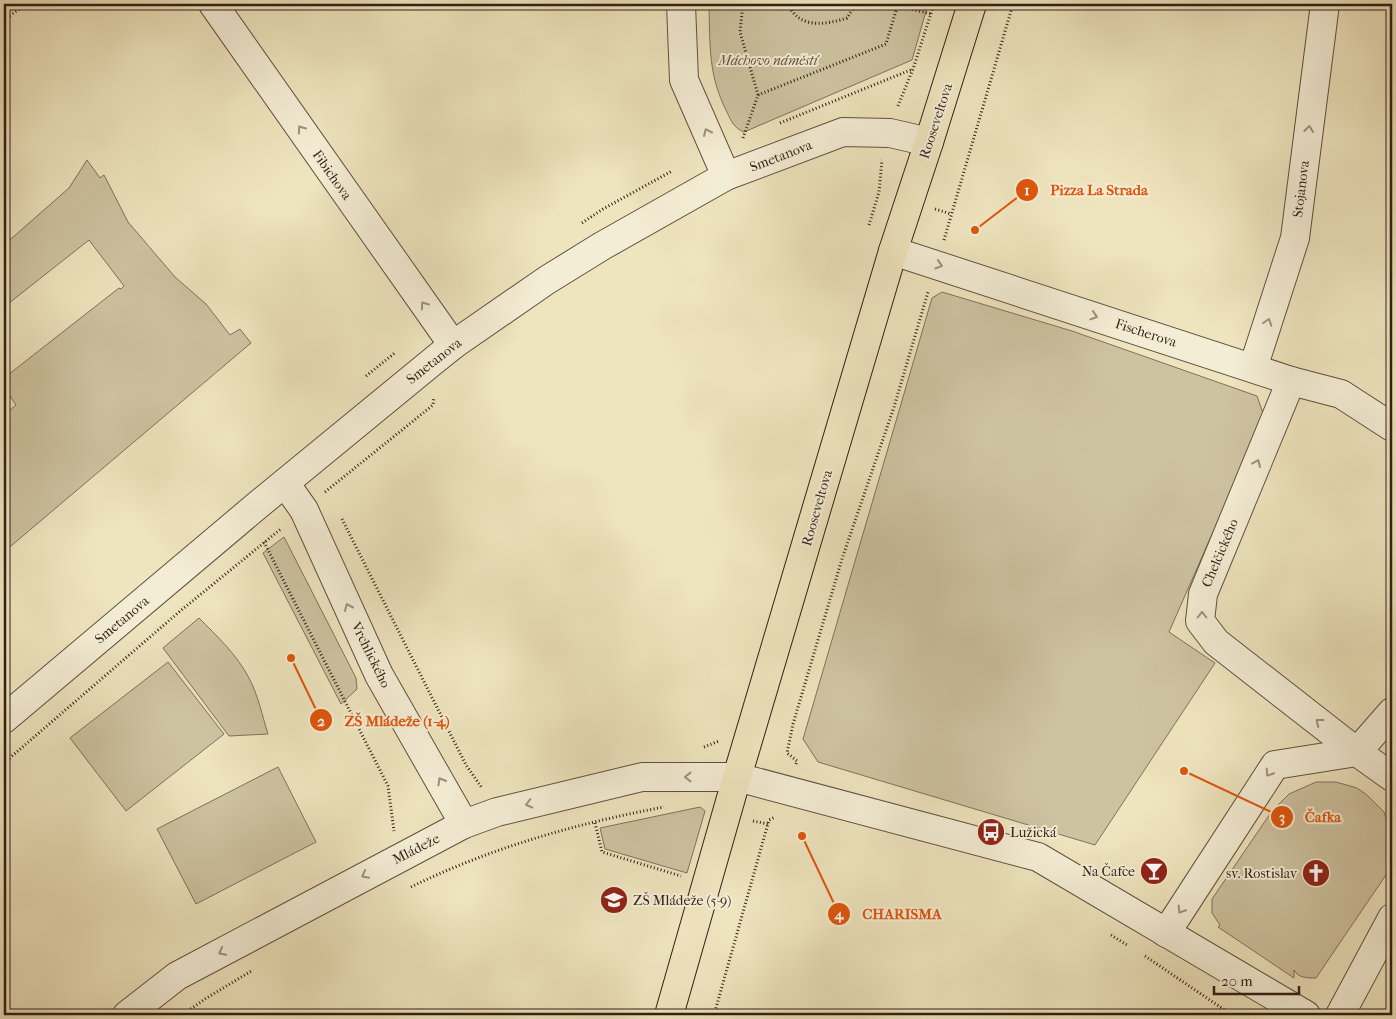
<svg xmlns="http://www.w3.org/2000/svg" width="1396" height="1019" viewBox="0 0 1396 1019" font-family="'IM FELL French Canon',serif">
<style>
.green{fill:#cec3a1;stroke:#80715b}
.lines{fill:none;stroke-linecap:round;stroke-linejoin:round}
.minor-casing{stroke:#61503f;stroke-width:30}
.major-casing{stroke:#321f15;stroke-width:30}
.path{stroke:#321f15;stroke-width:3;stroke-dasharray:1 2.5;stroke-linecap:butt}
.minor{stroke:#f4edd5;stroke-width:28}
.major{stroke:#eee4be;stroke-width:28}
.oneway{stroke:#9d907f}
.labels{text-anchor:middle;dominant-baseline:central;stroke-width:4;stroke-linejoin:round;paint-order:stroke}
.park-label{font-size:14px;font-style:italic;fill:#61503f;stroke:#f4edd5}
.street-label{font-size:14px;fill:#321f15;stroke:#f4edd5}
.poi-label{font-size:14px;fill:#321f15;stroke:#f4edd5;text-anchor:start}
.leader{fill:none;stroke:#df560c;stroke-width:2}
.callout-dot{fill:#df560c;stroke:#f4edd5;stroke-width:2}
.mark-label{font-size:15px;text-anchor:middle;font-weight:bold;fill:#fff}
.callout-label{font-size:15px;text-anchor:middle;font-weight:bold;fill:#df560c;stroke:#f4edd5;stroke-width:4;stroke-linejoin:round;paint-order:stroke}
</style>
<rect width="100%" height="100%" fill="#eee4be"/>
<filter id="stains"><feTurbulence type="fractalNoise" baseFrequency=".004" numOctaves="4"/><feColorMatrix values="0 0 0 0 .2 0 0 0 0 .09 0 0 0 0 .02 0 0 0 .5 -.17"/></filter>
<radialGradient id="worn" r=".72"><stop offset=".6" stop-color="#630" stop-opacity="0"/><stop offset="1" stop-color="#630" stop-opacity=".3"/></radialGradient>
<g class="green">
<path d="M709,4H928L912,60L744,132C734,128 731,121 727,112C708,76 710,43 709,4Z"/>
<polygon points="87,160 100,178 104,175 128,222 175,277 206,304 230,335 240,329 251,343 5,551 4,415 16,405 4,387 4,378 119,288 121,289 124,286 89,240 4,307 4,245 69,188"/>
<polygon points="942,292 1072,331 1257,396 1264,416 1169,632 1215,663 1095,845 818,762 803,739 932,298"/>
<polygon points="284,537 356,678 357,689 341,704 263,553"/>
<path d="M199,618C217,636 237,655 249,678C258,695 262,715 268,734L229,736L163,648Z"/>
<polygon points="168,662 224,734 126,811 70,738"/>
<polygon points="278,767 316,842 196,904 157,829"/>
<path d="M1316,782H1336L1357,788L1367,795L1384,812L1392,834V866L1316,978C1307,978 1298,978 1294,970V978L1218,927L1220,925L1212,913V899L1272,811L1289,794Z"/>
<polygon points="700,807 705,811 687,873 605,849 600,828"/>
</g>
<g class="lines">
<defs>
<g id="minor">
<polyline points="213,4 453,345"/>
<polyline points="681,4 684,80 726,176"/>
<polyline points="893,251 1291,381 1341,394 1392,427"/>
<polyline points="1253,368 1295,238 1325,4"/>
<polyline points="1291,381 1203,594 1200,621 1216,642 1357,752 1392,712"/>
<polyline points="285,483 304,510 379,675 464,824"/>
<polyline points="4,719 259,504 432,362 453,345 547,280 602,246 726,176 843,132 890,133 929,142"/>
<polyline points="1166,933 1275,765 1357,752 1392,777"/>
<polyline points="127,1015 177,976 464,824 497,812 642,777 737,777 1038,857 1306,1015"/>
<polyline points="1340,1015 1392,918"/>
</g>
<polyline id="major" points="669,1015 737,777 893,251 929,142 972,4"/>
</defs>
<use href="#minor" class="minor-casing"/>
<use href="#major" class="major-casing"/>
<g class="path">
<path d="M788,4C799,29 825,25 847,18L856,4"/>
<polyline points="892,4 931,14"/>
<polyline points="4,20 26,4"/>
<polyline points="758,95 886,44 898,4"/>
<polyline points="898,106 913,69 934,4"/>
<polyline points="780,123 913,69"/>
<polyline points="743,138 758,95 740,32 743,4"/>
<polyline points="935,209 951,214"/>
<polyline points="582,223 603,209 672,171"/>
<polyline points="869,225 879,192 882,160"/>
<polyline points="944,240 1013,4"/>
<polyline points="366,376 396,352"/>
<polyline points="325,492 433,405 434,397"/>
<polyline points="342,519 466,765 482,788"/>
<polyline points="264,542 388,786 394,831"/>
<polyline points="704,747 719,741"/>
<polyline points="4,763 179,612 282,528"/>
<polyline points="796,764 797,761 787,753 793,724 842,559 894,407 928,292"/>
<polyline points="753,821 768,824"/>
<polyline points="595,823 602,852 681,876"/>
<path d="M411,887C490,848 578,823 664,807"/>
<polyline points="1111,935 1127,945"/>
<polyline points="1145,956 1232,1015"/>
<polyline points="182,1015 205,999 253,970"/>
<polyline points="714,1015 769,820 775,817"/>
</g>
<use href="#minor" class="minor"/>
<use href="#major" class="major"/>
</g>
<defs><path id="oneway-chevron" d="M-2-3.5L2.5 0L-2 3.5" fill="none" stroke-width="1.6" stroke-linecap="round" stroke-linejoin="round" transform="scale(1.25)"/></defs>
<g class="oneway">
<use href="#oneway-chevron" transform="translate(301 129) rotate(-125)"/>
<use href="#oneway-chevron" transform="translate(1309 129) rotate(-83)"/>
<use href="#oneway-chevron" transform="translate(707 132) rotate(-114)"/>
<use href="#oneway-chevron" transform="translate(939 265) rotate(17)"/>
<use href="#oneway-chevron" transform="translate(424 305) rotate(-125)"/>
<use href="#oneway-chevron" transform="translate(1094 316) rotate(18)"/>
<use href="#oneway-chevron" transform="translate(1268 322) rotate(-72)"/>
<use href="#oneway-chevron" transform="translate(1257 463) rotate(-67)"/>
<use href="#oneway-chevron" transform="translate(348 607) rotate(-114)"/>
<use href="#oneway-chevron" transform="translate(1202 615) rotate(-90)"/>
<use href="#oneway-chevron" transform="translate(1319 722) rotate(-142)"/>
<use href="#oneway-chevron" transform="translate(1269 773) rotate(123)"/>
<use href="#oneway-chevron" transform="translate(688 777) rotate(-180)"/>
<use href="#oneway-chevron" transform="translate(441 781) rotate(-120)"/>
<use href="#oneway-chevron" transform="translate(529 804) rotate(166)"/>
<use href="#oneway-chevron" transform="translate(365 875) rotate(152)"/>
<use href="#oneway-chevron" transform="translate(1181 910) rotate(123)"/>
<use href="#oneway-chevron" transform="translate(222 952) rotate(152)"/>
</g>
<defs>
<symbol id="bus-disc" viewBox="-11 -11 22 22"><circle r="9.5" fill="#8f2418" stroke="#f4edd5"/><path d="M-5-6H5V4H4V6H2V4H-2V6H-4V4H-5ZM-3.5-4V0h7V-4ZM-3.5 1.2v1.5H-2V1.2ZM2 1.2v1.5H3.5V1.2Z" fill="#fff"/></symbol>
<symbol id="bar-disc" viewBox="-11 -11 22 22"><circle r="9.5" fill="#8f2418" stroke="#f4edd5"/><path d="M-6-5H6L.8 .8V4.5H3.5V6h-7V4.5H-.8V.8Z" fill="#fff"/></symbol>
<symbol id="church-disc" viewBox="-11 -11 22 22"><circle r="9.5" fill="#8f2418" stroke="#f4edd5"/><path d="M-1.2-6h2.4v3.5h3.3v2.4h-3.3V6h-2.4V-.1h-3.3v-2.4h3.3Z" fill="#fff"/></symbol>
<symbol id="school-disc" viewBox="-11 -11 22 22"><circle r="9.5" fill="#8f2418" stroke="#f4edd5"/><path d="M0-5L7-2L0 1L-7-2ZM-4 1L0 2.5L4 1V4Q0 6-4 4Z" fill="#fff"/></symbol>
</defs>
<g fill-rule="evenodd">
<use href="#bus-disc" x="975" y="816" width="32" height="32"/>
<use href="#bar-disc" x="1138" y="855" width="32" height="32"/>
<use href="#church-disc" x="1300" y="857" width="32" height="32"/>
<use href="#school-disc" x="598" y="884" width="32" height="32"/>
</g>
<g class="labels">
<g class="park-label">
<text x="768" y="60">Máchovo náměstí</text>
</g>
<g class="street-label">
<text transform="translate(936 121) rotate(-72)">Rooseveltova</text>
<text transform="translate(781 156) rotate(-21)">Smetanova</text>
<text transform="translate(332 175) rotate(55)">Fibichova</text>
<text transform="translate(1301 189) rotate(-83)">Stojanova</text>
<text transform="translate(1146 333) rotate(18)">Fischerova</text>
<text transform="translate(434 361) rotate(-38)">Smetanova</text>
<text transform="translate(817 508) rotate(-74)">Rooseveltova</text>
<text transform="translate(1220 553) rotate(-67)">Chelčického</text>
<text transform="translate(122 620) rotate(-40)">Smetanova</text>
<text transform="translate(371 655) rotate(64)">Vrchlického</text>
<text transform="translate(416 849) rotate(-27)">Mládeže</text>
</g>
<g class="poi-label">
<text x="1010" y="832">Lužická</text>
<text x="1135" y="871" text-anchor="end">Na Čafce</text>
<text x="1297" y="873" text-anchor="end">sv. Rostislav</text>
<text x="633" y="900">ZŠ Mládeže (5-9)</text>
</g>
</g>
<path class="leader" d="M975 230L1027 190M291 658L321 720M1184 771L1282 817M802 836L839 914"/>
<g class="callout-dot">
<circle cx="975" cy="230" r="5"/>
<circle cx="291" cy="658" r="5"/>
<circle cx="1184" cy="771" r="5"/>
<circle cx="802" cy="836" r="5"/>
<circle cx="1027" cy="190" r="12"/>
<circle cx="321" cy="720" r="12"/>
<circle cx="1282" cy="817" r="12"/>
<circle cx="839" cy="914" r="12"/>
</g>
<g class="mark-label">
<text x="1027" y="195">1</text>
<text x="321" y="726">2</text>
<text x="1282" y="822">3</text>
<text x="839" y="919">4</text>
</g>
<g class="callout-label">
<text x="1099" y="195">Pizza La Strada</text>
<text x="397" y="726">ZŠ Mládeže (1-4)</text>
<text x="1323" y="822">Čafka</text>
<text x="902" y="919">CHARISMA</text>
</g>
<rect width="1396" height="1019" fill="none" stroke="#eee4be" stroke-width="20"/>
<rect x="5" y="5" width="1386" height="1009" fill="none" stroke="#321f15" stroke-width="2.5"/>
<rect x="10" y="10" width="1376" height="999" fill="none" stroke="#321f15"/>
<path d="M1214 986v8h85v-8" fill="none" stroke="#321f15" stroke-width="2.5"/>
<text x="1221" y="986" font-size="15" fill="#321f15" stroke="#f4edd5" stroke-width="4" paint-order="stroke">20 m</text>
<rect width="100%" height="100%" filter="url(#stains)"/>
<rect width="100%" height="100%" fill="url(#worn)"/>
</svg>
